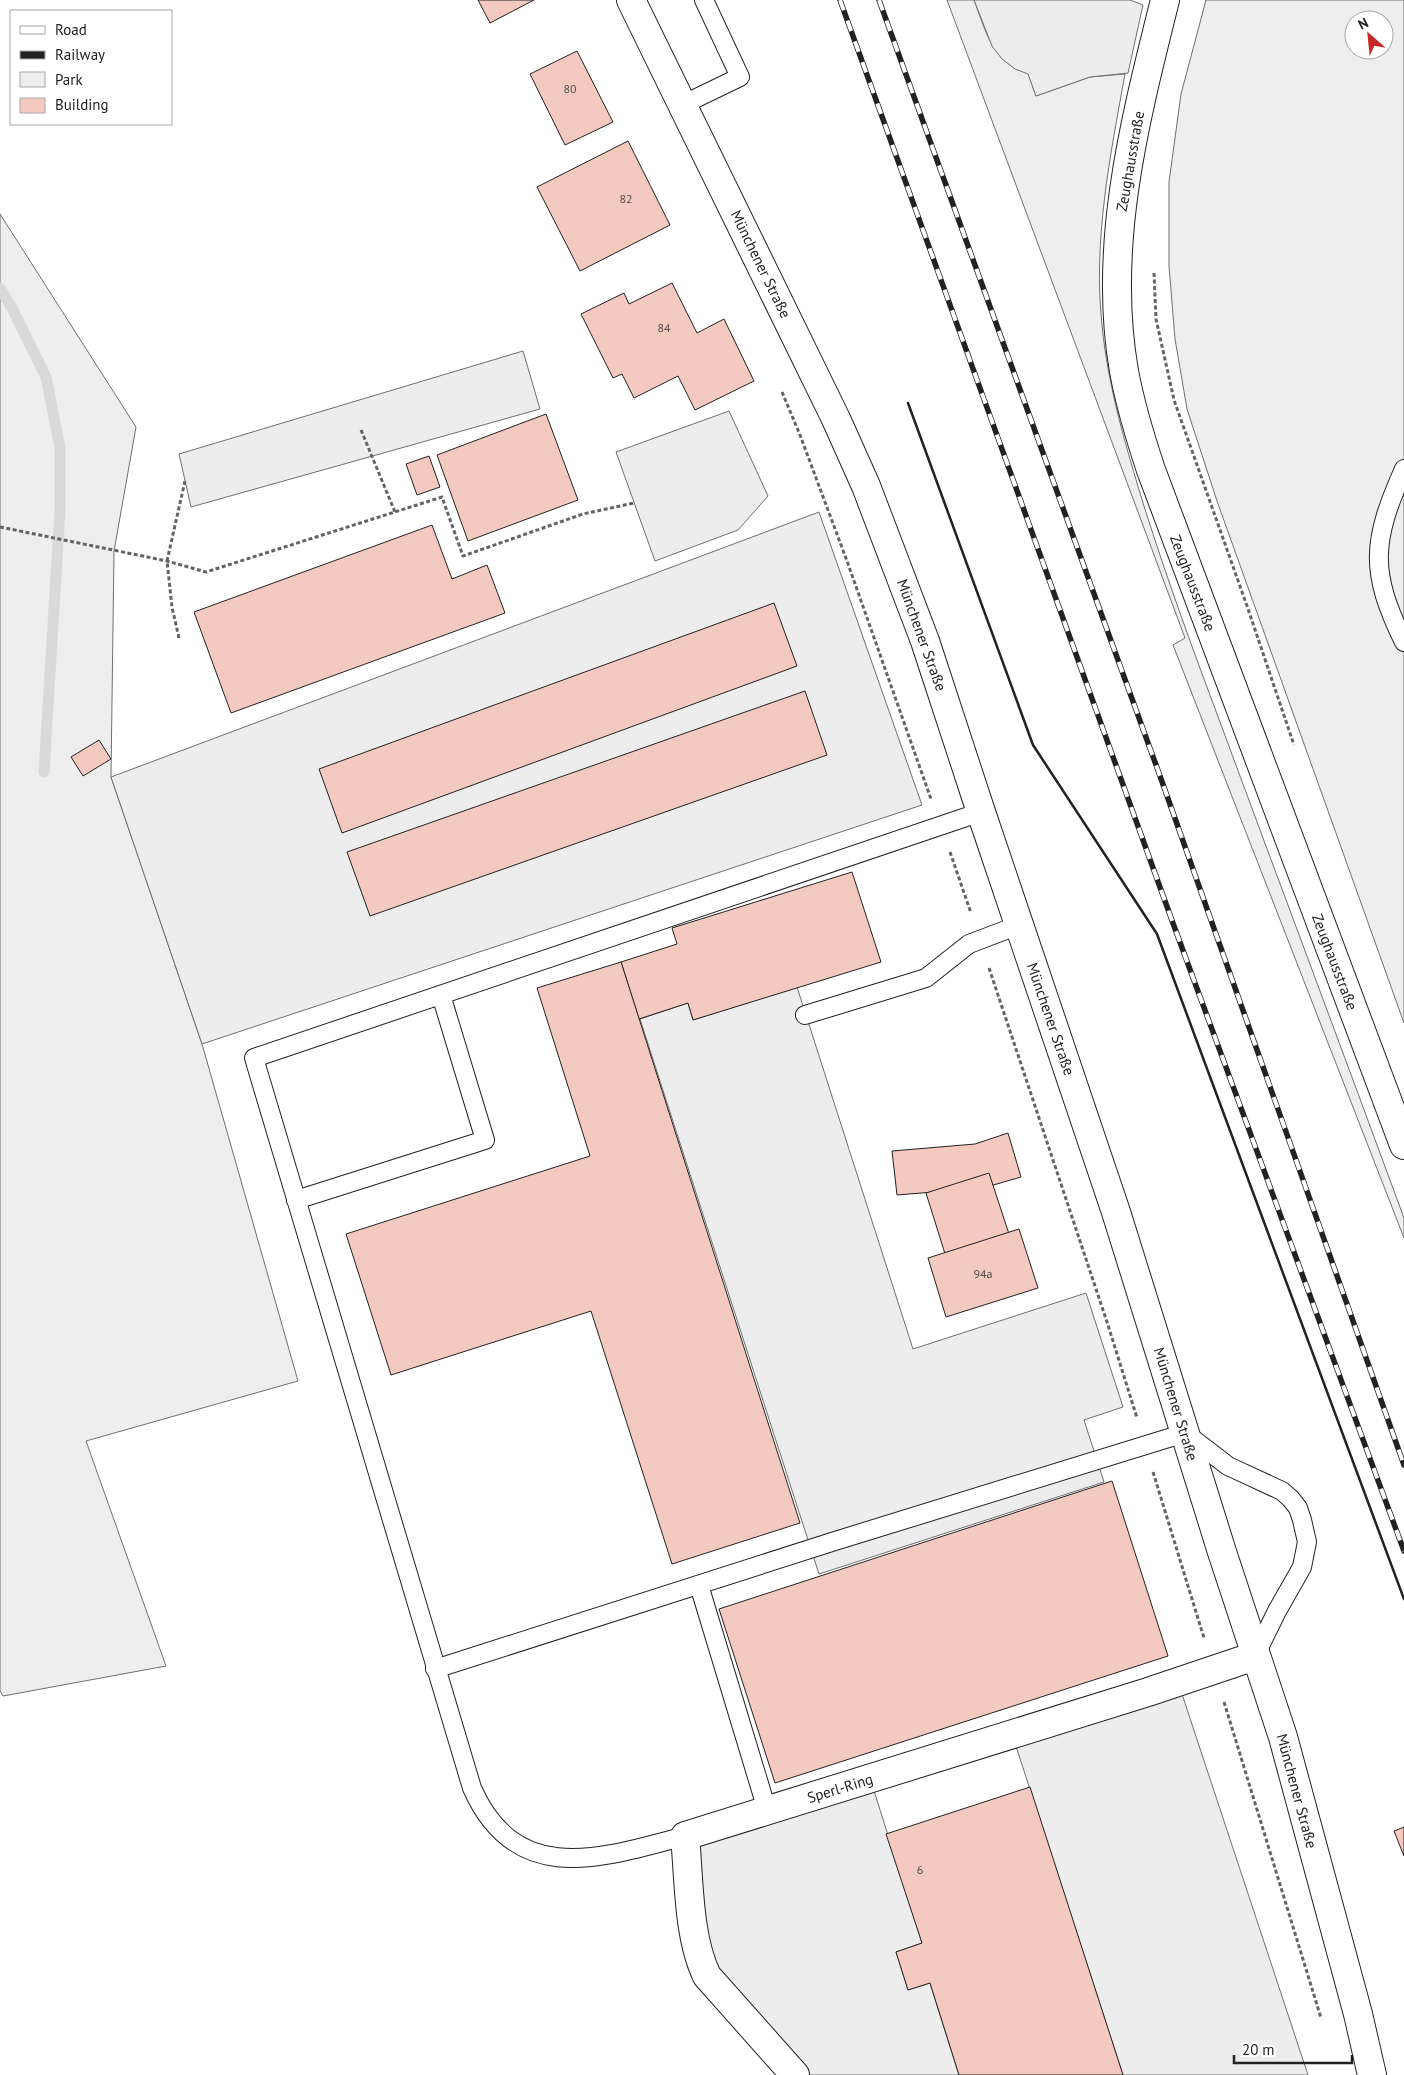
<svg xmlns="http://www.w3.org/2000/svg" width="1404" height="2075" viewBox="0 0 1404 2075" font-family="'PT Sans',sans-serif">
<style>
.green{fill:#eee;stroke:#6f6f6f;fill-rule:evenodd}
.parking{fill:#ededed;stroke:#6f6f6f}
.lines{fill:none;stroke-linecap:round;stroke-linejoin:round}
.stream{stroke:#d9d9d9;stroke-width:11}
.building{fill:#f3c9c0;stroke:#222}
.lane-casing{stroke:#222;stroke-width:20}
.street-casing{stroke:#222;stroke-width:30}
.primary-casing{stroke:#222;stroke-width:30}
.path{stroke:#646464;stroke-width:3;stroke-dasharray:4 2.5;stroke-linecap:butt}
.lane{stroke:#fff;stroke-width:18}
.street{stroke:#fff;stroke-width:28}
.primary{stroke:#fff;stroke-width:28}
.rail-casing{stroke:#222;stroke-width:5.5}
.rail{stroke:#fff;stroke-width:4;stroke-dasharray:11;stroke-linecap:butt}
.wall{stroke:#222;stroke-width:2.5}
.labels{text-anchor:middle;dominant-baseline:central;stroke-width:4;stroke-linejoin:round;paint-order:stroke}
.number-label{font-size:12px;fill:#564c4a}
.street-label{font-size:15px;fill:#222;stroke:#fff}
</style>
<rect width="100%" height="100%" fill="#fff"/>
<g class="green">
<path d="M947,0H974C987,34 991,60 1028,73L1036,96L1090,77L1125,74C1110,157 1093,240 1102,325C1108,387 1126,447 1144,506C1167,579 1193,650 1220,722C1281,887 1343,1052 1404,1218V1238L1173,645L1185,638Z"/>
<path d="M1206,0H1404V1023L1217,501L1187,409L1175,339L1169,266V182L1181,94ZM1354,20H1384V50H1354Z"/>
<polygon points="0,214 136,427 114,551 111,777 202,1044 298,1381 86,1441 166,1666 3,1696 0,1691"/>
</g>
<g class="parking">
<polygon points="974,0 1130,0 1143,5 1128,73 1090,77 1036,96 1028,74 1015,69 1002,59 992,46"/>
<polygon points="523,351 540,409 191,507 179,454"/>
<polygon points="729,411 768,496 738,530 655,561 616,452"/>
<polygon points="819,512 922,805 202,1044 111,777"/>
<polygon points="797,987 913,1349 1086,1293 1123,1407 1084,1420 1104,1482 819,1574 640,1019 688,1003 693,1020"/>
<polygon points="1178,1682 1308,2075 1123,2075 1012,1734"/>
<polygon points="870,1778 922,1943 896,1952 908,1990 930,1983 959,2075 795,2075 707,1976 685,1836"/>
</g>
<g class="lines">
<polyline class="stream" points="0,288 12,308 46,377 60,448 60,510 44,772"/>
</g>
<g class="building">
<polygon points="478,0 534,0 490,23"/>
<polygon points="577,51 613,122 565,145 530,74"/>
<polygon points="628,141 670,225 580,271 537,187"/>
<polygon points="672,283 697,333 724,319 754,381 695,410 678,376 634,398 622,374 613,378 581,314 624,293 629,304"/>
<polygon points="546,414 578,500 468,541 437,455"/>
<polygon points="429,456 440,487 417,495 406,464"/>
<polygon points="432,525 452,579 487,565 505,613 231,713 194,612"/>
<polygon points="774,603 797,666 342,833 319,769"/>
<polygon points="805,691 827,755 370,916 347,852"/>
<polygon points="99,740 111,759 83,776 71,757"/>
<polygon points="852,872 881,962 693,1020 688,1003 639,1019 621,962 677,944 672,928"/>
<polygon points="621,962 800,1523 672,1564 591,1311 391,1375 346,1234 590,1156 537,988"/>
<polygon points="1008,1133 1021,1177 983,1188 897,1195 892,1151 975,1144"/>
<polygon points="989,1173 1010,1237 946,1257 926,1193"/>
<polygon points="1019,1229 1038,1288 946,1317 928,1258"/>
<polygon points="1112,1481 1168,1656 775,1783 719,1609"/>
<polygon points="1030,1787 1123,2075 959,2075 930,1983 908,1990 896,1952 922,1943 886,1834"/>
<polygon points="1404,1827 1404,1856 1394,1831"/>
</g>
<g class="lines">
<defs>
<g id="lane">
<polyline points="682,105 740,77 704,0"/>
<path d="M1404,469C1372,541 1369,571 1404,642"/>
<polyline points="805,1015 926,978 969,944 1019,925"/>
<polyline points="296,1200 485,1140 441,995"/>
<polyline points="699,1585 767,1810"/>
<polyline points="435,1669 835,1541 1185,1433 1228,1466 1282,1491 1291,1499 1298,1508 1302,1520 1307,1542 1302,1567 1277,1611 1255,1656"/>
<path d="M685,1836C602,1858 516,1888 472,1788L254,1058L981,812"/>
</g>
<g id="street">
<path d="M1165,0C1135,120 1102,246 1124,371C1130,404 1140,437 1151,470L1404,1145"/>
<path d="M795,2075L707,1976C688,1938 689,1878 685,1836L1148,1692L1255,1656"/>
</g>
<polyline id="primary" points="631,0 836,419 866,486 925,641 981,812 1116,1212 1222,1552 1283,1737 1358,2014 1372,2075"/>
</defs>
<use href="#lane" class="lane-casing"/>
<use href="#street" class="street-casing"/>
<use href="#primary" class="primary-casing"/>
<g class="path">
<polyline points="1154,273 1156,319 1174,400 1247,606 1294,745"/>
<polyline points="782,392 800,435 847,561 931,799"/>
<polyline points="361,430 395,512"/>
<polyline points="0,527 167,561 206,572 442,497 463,556 583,514 634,503"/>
<polyline points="179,638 172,607 167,561 185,481"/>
<polyline points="950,852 971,913"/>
<polyline points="989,968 1108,1325 1137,1418"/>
<polyline points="1153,1472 1204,1638"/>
<polyline points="1224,1702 1321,2018"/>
</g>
<use href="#lane" class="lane"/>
<use href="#street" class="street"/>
<use href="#primary" class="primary"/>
<defs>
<g id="rail">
<polyline points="840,0 1174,926 1404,1551"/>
<polyline points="879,0 1160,776 1404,1465"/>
</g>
</defs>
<use href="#rail" class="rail-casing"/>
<use href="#rail" class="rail"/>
<polyline class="wall" points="908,403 1033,745 1157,934 1404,1599"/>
</g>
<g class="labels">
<g class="number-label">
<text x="570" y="88">80</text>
<text x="626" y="198">82</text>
<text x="664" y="327">84</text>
<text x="983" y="1273">94a</text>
<text x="920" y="1869">6</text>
</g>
<g class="street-label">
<text transform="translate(1130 161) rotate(-80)">Zeughausstraße</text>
<text transform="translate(761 264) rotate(64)">Münchener Straße</text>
<text transform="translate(1193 583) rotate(69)">Zeughausstraße</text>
<text transform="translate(922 635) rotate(70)">Münchener Straße</text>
<text transform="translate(1335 962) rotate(69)">Zeughausstraße</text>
<text transform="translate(1051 1019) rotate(71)">Münchener Straße</text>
<text transform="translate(1176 1404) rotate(73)">Münchener Straße</text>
<text transform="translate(840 1788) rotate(-17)">Sperl-Ring</text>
<text transform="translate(1297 1791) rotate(75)">Münchener Straße</text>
</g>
</g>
<rect x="10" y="10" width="162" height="115" fill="#ffffff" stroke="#a7a7a7"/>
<rect x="20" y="26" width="25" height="8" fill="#ffffff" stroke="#a7a7a7"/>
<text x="55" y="35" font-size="15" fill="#222222">Road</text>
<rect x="20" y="51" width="25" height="8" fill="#222222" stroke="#a7a7a7"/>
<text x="55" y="60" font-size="15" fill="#222222">Railway</text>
<rect x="20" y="72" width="25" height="15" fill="#eeeeee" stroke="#a7a7a7"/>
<text x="55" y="85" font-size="15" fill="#222222">Park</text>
<rect x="20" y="98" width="25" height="15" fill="#f3c9c0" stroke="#a7a7a7"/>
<text x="55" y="110" font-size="15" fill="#222222">Building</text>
<g transform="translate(1369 35) rotate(333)"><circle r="24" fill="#ffffff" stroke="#a7a7a7"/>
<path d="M0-4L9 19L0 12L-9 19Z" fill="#c62828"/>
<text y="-8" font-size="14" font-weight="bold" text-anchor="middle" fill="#222222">N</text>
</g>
<path d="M1234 2055v8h118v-8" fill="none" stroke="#222222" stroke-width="2.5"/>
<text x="1242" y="2055" font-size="15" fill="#222222" stroke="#ffffff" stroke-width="4" paint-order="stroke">20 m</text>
</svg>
